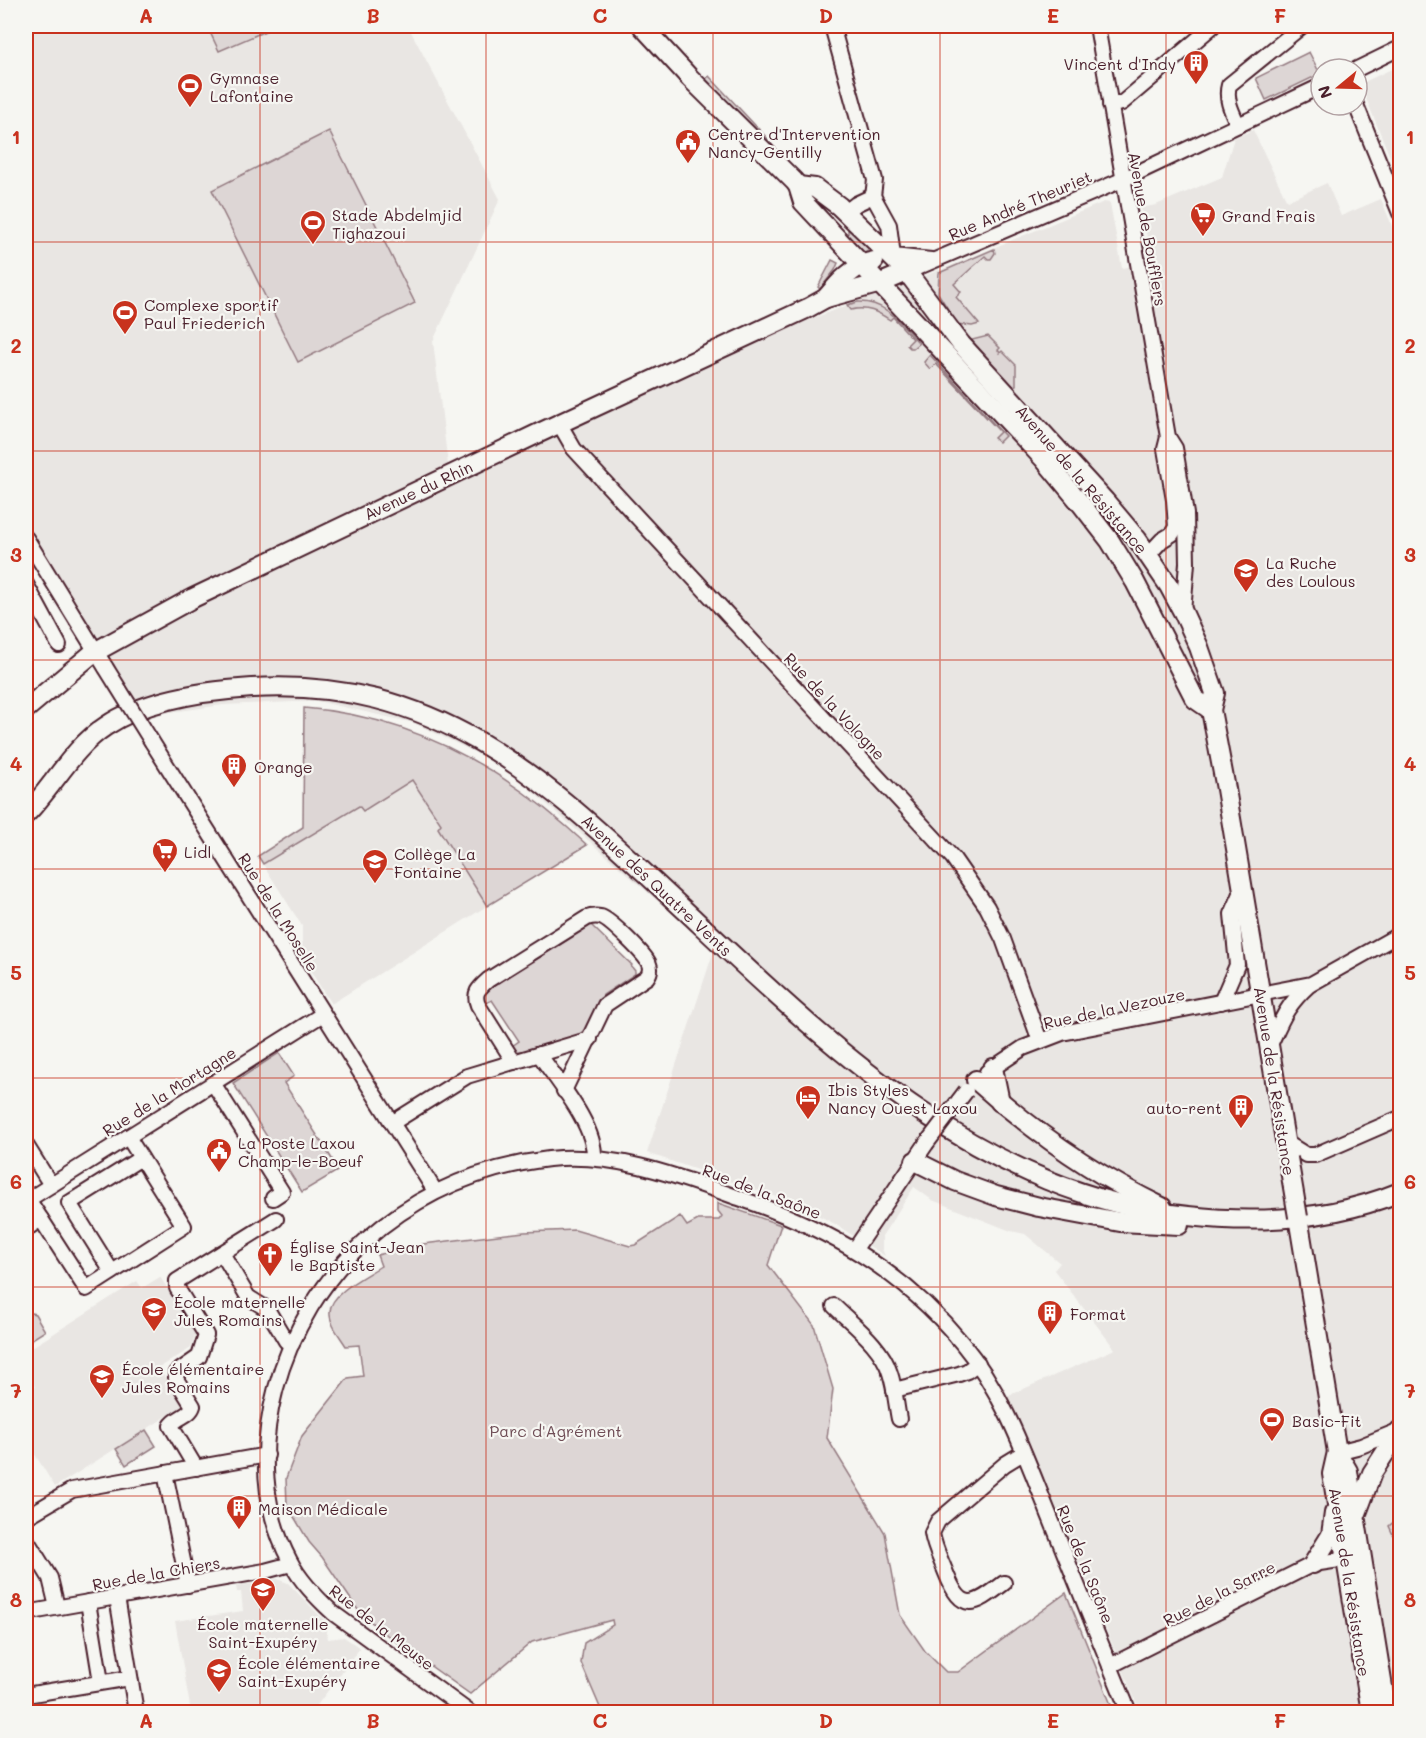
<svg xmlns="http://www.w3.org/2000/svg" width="1426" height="1738" viewBox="0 0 1426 1738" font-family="Mali,sans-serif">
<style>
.built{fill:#e9e6e3}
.green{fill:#ddd6d5;stroke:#947a80;stroke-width:1.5}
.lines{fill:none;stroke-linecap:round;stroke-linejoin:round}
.minor-casing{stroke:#4a1f2b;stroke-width:18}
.major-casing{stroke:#4a1f2b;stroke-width:22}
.minor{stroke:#f6f6f2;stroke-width:14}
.major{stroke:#f6f6f2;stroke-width:18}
.minor-bridge-casing{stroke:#4a1f2b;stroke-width:18;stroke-linecap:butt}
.major-bridge-casing{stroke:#4a1f2b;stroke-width:22;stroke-linecap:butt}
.minor-bridge{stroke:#f6f6f2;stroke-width:14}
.major-bridge{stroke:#f6f6f2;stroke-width:18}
.grid{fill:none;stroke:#c8321e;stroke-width:1.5;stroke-opacity:0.55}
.labels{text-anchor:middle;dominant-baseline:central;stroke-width:4.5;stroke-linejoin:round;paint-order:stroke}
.poi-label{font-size:16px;fill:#4a1f2b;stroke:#f6f6f2;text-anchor:start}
.street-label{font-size:16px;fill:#4a1f2b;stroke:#f6f6f2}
.park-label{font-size:16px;fill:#6f4d56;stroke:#f6f6f2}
.neatline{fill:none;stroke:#c8321e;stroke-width:2}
.grid-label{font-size:20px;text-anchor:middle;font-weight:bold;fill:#c8321e}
</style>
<rect width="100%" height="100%" fill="#f6f6f2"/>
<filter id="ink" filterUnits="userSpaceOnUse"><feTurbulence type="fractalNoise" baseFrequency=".0167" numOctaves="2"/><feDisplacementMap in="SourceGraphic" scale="12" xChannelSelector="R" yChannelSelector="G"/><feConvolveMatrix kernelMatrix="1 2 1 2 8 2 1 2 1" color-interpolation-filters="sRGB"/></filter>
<g filter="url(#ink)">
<g class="built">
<polygon points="26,26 408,26 500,199 433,341 448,465 587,420 785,329 950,266 1104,202 1110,203 1122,268 1152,263 1141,208 1156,205 1222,177 1234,138 1253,130 1287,201 1327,183 1341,216 1381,199 1400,245 1400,1712 1140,1712 1030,1443 1007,1396 1115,1349 1054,1270 1060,1263 1025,1234 1011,1231 932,1200 914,1187 882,1236 882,1249 885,1256 835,1224 808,1210 771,1195 647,1153 714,950 503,766 414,723 317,701 223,705 149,715 90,650 26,548"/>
<polygon points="1400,65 1400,181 1360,84"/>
<polygon points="413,780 441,825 438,828 487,906 331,1004 302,957 302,926 263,864 359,805 363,810"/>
<polygon points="160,1277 196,1332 191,1348 159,1368 183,1406 55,1487 26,1440 26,1393 35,1387 26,1371 26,1351 137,1281 142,1288"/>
<polygon points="277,1579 288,1583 325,1621 328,1639 344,1637 360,1648 312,1712 191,1712 175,1621 243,1611 241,1592 237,1592 236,1586"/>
</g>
<g class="green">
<polygon points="207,26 277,26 219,51"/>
<polygon points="1309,52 1320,74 1266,100 1256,78"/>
<polygon points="709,76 768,139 766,142 706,79"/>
<polygon points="329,131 415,303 298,362 212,190"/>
<polygon points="848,226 873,248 864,252 848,236"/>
<polygon points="994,249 995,253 991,259 988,259 985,256 954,284 961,292 956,297 979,324 972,326 957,324 938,293 939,273"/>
<polygon points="832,260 838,263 835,270 820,289 818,287"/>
<path d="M858,302C887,301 901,324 919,343L913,348H910L907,345L913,339L893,317L890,320C878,312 867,306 851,310L847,305Z"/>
<polygon points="988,336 1000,348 998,350 1000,353 1002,351 1016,365 1016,385 1013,386 972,342 972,340"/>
<polygon points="930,355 1005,436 999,442 994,438 1000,432 936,364 930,369 924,362"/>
<path d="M304,708C414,716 508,771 587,845L487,906L438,828L441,824L412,780L363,811L359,806L263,864L258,856L303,827Z"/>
<polygon points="591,925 632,965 631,966 635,971 635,974 603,995 585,1029 578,1036 523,1052 517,1051 512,1046 519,1041 492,1000 484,1004 484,992"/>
<polygon points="279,1053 294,1076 284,1083 339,1170 302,1192 233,1083"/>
<path d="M718,1203L781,1225L768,1265L814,1325L833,1389L827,1438L885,1533L900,1615L925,1651L946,1672H958L1066,1593L1114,1712H602L581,1663L584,1643L613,1625L612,1620L532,1642L470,1694L380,1630L358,1610L322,1557L309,1542L287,1505L286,1478L302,1436L348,1378L363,1376L359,1345L346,1346C340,1336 329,1324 330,1312C330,1293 366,1276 381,1266L377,1255L423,1244L524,1232L575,1230L630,1246L635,1245L680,1216L687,1226L698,1220H719L722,1216L718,1211Z"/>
<polygon points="31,1313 35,1314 45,1331 26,1343 26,1317"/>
<polygon points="146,1430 156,1446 126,1465 116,1449"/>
<polygon points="1397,1519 1400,1519 1400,1550 1389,1526"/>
</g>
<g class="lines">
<defs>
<g id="minor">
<polyline points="832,26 875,180 873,196"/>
<polyline points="1097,26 1168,437 1175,448 1186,514 1187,563 1183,612"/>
<polyline points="1357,69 1400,48"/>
<polyline points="1110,105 1122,103 1213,26"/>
<polyline points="1356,105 1400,213"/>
<path d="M1238,125C1232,112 1225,99 1229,85L1302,26"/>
<polyline points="873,196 889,225 893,256 931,260"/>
<polyline points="846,212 856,204 873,196"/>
<polyline points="907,272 1122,180 1321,86"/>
<polyline points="559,423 574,449 953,858 987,907 1003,939 1040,1041"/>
<polyline points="26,538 106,668"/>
<polyline points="1148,555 1162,540 1172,534 1176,527 1174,500 1165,449 1168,437"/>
<polyline points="26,584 59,645"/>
<polyline points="152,742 435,1191"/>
<polyline points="1221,1002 1237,965 1232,914 1243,889"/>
<path d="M1269,1047C1282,1019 1286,1006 1309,985"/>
<path d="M539,1054C558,1082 596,1126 594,1158"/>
<path d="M514,1062L478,1005C473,993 479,988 488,980L587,918C592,916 596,916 601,917C610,920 646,955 649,964C651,969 650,973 647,977L605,1005L564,1091"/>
<polyline points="987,1072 1023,1048 1062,1033 1311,984 1400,934"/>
<polyline points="213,1083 282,1192 273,1198"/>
<polyline points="392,1123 467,1076 590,1039"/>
<polyline points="1285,1142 1306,1155 1315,1155 1400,1118"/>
<polyline points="26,1145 51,1185"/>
<polyline points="28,1199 86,1289 184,1226 128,1137"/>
<polyline points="26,1201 323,1014"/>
<polyline points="26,1229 41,1219"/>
<polyline points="855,1249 926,1144"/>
<polyline points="222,1253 248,1297 267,1309 286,1341 292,1344"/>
<polyline points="112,1272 69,1203 141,1158"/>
<path d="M834,1306C853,1325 882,1346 890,1373C895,1388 896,1404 899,1419"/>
<polyline points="894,1390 959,1374 967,1371 978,1363"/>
<polyline points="1337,1452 1361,1446 1400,1430"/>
<path d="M196,1468L171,1426C176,1417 190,1416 193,1406L176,1379V1373L199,1357L206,1335L177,1288V1281L276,1219"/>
<polyline points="165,1473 188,1585"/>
<polyline points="26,1517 72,1490 267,1455"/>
<polyline points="26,1539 50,1578 57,1607"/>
<path d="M1004,1583C974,1606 962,1614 946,1573C941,1560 934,1547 932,1533L938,1521L1005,1464L1023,1453"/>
<polyline points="117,1597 136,1712"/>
<polyline points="88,1602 101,1682"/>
<polyline points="26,1613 265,1571 291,1564"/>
<polyline points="1110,1666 1313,1564 1346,1559"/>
<polyline points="26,1695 130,1678"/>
<path d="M469,1712L333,1613C317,1598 300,1581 290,1561C234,1457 282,1315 366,1240C418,1194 480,1167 549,1159C615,1152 677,1176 739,1198C827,1228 902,1270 962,1343C1004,1393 1026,1458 1050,1517C1076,1582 1102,1647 1129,1712"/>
</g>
<g id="major">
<polyline points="642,26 690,78 794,181 798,186 803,202 1043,458 1082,505 1110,541 1135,582 1195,699 1211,710"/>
<polyline points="798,186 815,188 839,206 907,272 961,344 1105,501 1137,539 1169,586 1183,612 1199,647 1215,693 1211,710 1226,789 1288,1158"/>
<path d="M826,298C839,282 854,265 874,261"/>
<polyline points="26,709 93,653 193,598 539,433 808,308 826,298 881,283 907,272"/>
<path d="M26,814C54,786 72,748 106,726C146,699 204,691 252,688C449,676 558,793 691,916C834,1050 983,1194 1188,1216C1259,1224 1334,1219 1400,1192"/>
<polyline points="993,1068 1000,1102"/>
<path d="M976,1080C1031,1130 1095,1175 1162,1207"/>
<polyline points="915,1161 955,1181 996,1196 1039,1207 1120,1222 1179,1225"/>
<polyline points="1298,1217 1337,1452 1348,1471 1349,1478 1387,1712"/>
<polyline points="1337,1452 1332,1474 1371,1712"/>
<polyline points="1357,1513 1372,1473 1400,1430"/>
<polyline points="1313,1564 1331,1535 1334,1513"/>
</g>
</defs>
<use href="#minor" class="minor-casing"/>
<use href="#major" class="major-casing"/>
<use href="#minor" class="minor"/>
<use href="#major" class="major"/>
<defs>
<g id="minor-bridge">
<polyline points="106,668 152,742"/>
<polyline points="926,1144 966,1091"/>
</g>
<polyline id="major-bridge" points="1288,1158 1298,1217"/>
</defs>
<use href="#minor-bridge" class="minor-bridge-casing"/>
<use href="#major-bridge" class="major-bridge-casing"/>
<use href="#minor-bridge" class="minor-bridge"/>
<use href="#major-bridge" class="major-bridge"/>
</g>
</g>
<path class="grid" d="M260,26V1712M486,26V1712M713,26V1712M940,26V1712M1166,26V1712M26,242H1400M26,451H1400M26,660H1400M26,869H1400M26,1078H1400M26,1287H1400M26,1496H1400"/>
<defs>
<symbol id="building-pin" viewBox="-11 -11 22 30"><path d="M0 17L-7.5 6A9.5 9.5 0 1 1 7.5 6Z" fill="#c8321e" stroke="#f6f6f2"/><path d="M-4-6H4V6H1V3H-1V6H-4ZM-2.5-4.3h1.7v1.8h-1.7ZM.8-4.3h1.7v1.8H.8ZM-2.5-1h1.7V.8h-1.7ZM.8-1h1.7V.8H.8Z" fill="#fff"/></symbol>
<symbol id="stadium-pin" viewBox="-11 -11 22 30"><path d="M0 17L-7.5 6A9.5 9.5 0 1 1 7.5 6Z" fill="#c8321e" stroke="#f6f6f2"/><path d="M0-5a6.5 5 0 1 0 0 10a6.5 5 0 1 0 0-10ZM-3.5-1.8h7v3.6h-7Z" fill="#fff"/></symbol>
<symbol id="civic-pin" viewBox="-11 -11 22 30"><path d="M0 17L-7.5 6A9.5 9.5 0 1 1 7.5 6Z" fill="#c8321e" stroke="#f6f6f2"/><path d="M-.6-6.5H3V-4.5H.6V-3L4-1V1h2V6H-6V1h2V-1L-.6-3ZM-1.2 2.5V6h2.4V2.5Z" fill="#fff"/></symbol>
<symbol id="supermarket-pin" viewBox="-11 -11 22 30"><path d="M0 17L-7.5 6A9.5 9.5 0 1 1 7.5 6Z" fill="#c8321e" stroke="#f6f6f2"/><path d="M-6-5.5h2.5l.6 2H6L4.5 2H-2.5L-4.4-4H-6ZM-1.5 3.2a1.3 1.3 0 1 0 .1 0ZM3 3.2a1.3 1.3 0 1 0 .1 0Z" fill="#fff"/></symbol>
<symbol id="school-pin" viewBox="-11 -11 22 30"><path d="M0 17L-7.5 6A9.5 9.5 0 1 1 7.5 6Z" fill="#c8321e" stroke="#f6f6f2"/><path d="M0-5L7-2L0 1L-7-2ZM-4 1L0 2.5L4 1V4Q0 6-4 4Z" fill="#fff"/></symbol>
<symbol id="hotel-pin" viewBox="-11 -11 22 30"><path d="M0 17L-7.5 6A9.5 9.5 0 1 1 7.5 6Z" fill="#c8321e" stroke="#f6f6f2"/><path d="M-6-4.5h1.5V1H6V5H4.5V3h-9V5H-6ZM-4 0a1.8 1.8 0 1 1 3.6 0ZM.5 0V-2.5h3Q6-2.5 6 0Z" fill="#fff"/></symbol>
<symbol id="church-pin" viewBox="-11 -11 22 30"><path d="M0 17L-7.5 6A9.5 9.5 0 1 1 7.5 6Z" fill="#c8321e" stroke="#f6f6f2"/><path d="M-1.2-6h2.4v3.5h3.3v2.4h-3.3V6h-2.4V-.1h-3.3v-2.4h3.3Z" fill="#fff"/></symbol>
</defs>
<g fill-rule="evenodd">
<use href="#building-pin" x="1181" y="48" width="30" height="40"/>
<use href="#stadium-pin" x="175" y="71" width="30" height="40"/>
<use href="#civic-pin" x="673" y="127" width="30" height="40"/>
<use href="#supermarket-pin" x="1188" y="200" width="30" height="40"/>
<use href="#stadium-pin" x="298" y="208" width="30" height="40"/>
<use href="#stadium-pin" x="110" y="298" width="30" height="40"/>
<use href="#school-pin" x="1231" y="556" width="30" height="40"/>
<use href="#building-pin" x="219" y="751" width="30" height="40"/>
<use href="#supermarket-pin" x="150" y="836" width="30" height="40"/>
<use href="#school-pin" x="360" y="847" width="30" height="40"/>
<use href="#hotel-pin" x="793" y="1083" width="30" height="40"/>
<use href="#building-pin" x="1226" y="1092" width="30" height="40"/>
<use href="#civic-pin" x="204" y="1136" width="30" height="40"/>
<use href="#church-pin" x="255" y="1240" width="30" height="40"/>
<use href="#school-pin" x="139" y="1295" width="30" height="40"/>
<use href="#building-pin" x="1035" y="1298" width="30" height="40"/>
<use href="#school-pin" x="87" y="1362" width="30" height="40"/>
<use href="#stadium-pin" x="1257" y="1405" width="30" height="40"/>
<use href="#building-pin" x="224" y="1493" width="30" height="40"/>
<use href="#school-pin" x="248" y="1575" width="30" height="40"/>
<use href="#school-pin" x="204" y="1656" width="30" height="40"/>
</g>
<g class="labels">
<g class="poi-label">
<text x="1176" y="63" text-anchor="end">Vincent d'Indy</text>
<text x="210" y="77">Gymnase<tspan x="210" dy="18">Lafontaine</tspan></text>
<text x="708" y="133">Centre d'Intervention<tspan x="708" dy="18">Nancy-Gentilly</tspan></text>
<text x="332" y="214">Stade Abdelmjid<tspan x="332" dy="18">Tighazoui</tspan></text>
<text x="1222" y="215">Grand Frais</text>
<text x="144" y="304">Complexe sportif<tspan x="144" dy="18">Paul Friederich</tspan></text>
<text x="1266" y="562">La Ruche<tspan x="1266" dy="18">des Loulous</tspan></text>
<text x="254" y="766">Orange</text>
<text x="184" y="851">Lidl</text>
<text x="394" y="853">Collège La<tspan x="394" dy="18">Fontaine</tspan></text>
<text x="828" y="1089">Ibis Styles<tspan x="828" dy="18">Nancy Ouest Laxou</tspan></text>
<text x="1222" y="1107" text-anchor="end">auto-rent</text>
<text x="238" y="1142">La Poste Laxou<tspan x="238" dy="18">Champ-le-Boeuf</tspan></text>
<text x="290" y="1246">Église Saint-Jean<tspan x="290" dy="18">le Baptiste</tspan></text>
<text x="174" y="1301">École maternelle<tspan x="174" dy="18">Jules Romains</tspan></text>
<text x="1070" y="1313">Format</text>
<text x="122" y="1368">École élémentaire<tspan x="122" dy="18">Jules Romains</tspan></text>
<text x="1292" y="1420">Basic-Fit</text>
<text x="258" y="1508">Maison Médicale</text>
<text x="263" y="1623" text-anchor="middle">École maternelle<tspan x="263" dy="18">Saint-Exupéry</tspan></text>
<text x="238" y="1662">École élémentaire<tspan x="238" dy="18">Saint-Exupéry</tspan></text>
</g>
<g class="street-label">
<text transform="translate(1020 205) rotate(-23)">Rue André Theuriet</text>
<text transform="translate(1148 229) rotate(80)">Avenue de Boufflers</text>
<text transform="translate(1082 479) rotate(49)">Avenue de la Résistance</text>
<text transform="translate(418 490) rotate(-25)">Avenue du Rhin</text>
<text transform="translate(835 706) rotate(47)">Rue de la Vologne</text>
<text transform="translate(657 885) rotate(43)">Avenue des Quatre Vents</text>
<text transform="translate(279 912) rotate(58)">Rue de la Moselle</text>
<text transform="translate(1114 1008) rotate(-12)">Rue de la Vezouze</text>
<text transform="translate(1275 1081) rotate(81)">Avenue de la Résistance</text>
<text transform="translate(169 1091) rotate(-32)">Rue de la Mortagne</text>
<text transform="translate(762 1191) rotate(21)">Rue de la Saône</text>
<text transform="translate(1086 1564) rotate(68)">Rue de la Saône</text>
<text transform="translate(156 1573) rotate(-10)">Rue de la Chiers</text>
<text transform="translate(1350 1582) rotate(81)">Avenue de la Résistance</text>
<text transform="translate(1219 1593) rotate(-27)">Rue de la Sarre</text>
<text transform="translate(382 1627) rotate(38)">Rue de la Meuse</text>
</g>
<g class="park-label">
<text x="556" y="1430">Parc d'Agrément</text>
</g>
</g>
<rect width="1426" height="1738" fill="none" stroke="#f6f6f2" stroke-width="66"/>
<g transform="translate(1339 87) rotate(251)"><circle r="28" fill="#f6f6f2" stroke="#b1a0a2" stroke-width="1.5"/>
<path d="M0-4.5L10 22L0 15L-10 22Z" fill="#c8321e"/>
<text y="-9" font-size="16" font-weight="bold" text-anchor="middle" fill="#4a1f2b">N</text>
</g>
<rect x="33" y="33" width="1360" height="1672" class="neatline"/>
<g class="grid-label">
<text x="146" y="23">A</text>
<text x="373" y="23">B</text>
<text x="600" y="23">C</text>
<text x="826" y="23">D</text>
<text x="1053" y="23">E</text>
<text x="1280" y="23">F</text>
<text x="16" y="144">1</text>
<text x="1410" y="144">1</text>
<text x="16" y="353">2</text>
<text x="1410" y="353">2</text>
<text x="16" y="562">3</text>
<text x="1410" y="562">3</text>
<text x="16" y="771">4</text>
<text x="1410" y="771">4</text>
<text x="16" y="980">5</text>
<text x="1410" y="980">5</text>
<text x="16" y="1189">6</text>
<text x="1410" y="1189">6</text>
<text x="16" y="1398">7</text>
<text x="1410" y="1398">7</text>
<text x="16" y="1607">8</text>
<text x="1410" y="1607">8</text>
<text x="146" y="1728">A</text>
<text x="373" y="1728">B</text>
<text x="600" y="1728">C</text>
<text x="826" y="1728">D</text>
<text x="1053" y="1728">E</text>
<text x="1280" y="1728">F</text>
</g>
</svg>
